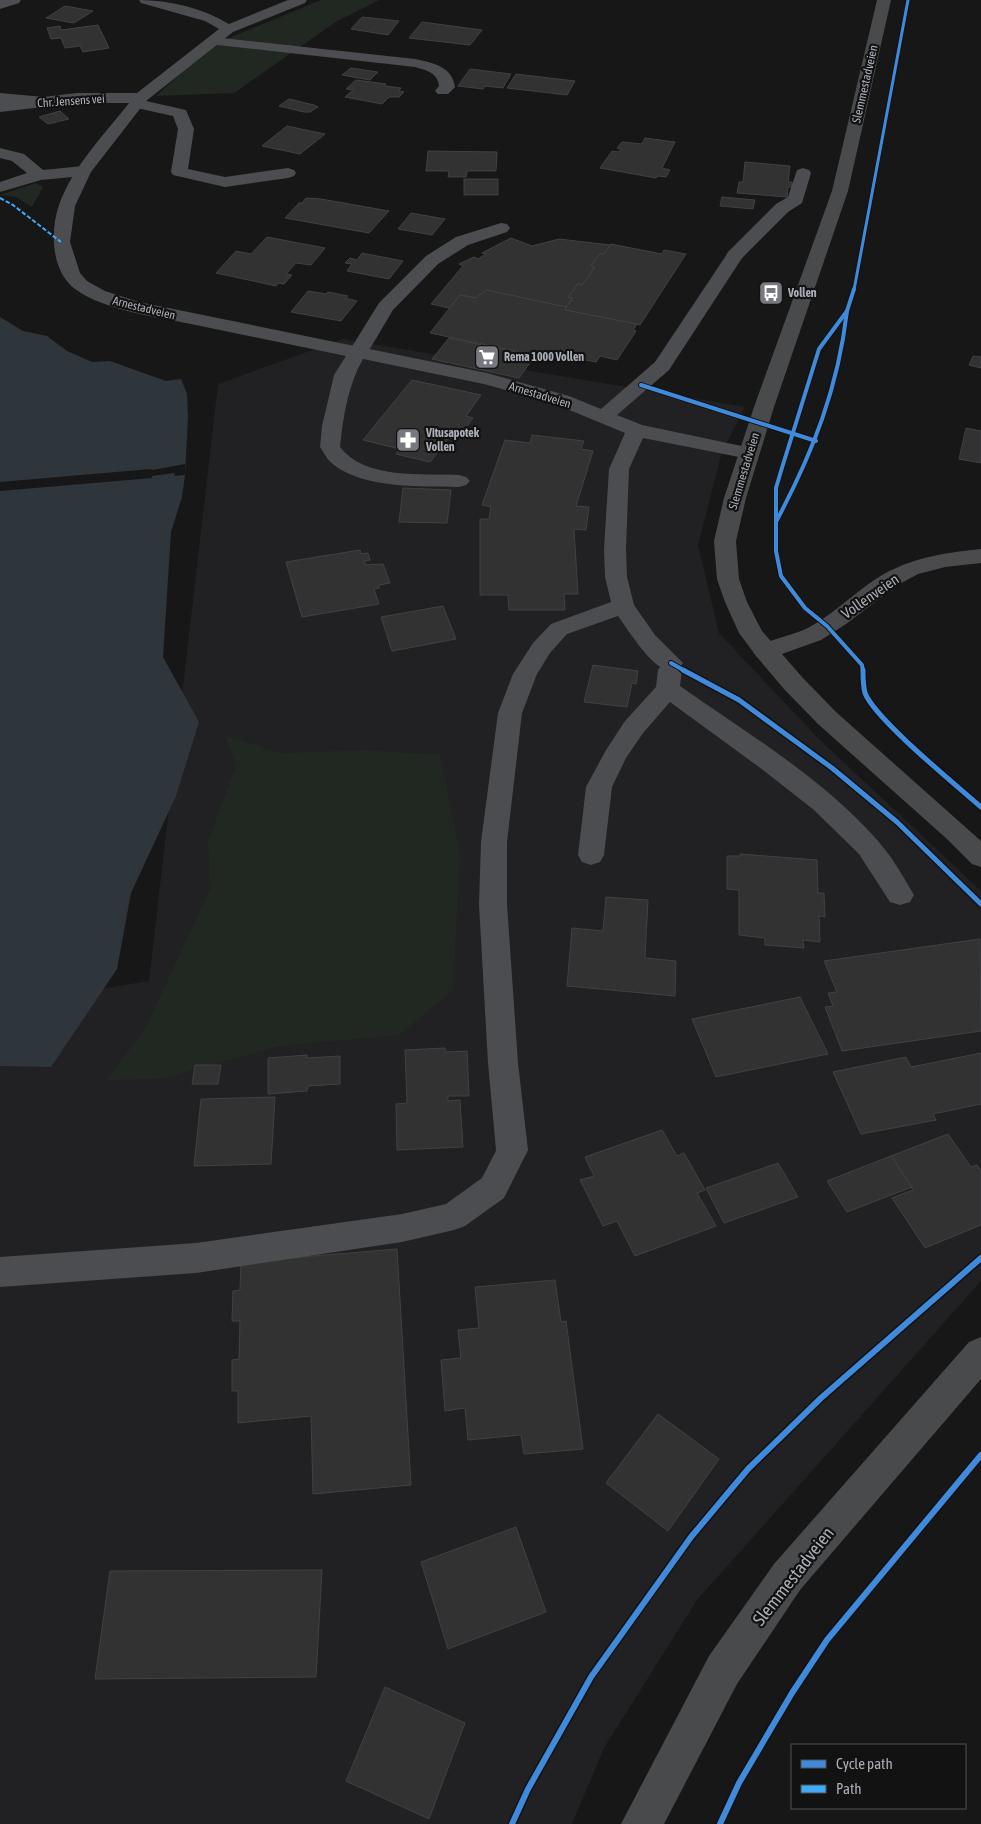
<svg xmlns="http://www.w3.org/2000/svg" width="981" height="1824" viewBox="0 0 981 1824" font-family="'Asap Condensed',sans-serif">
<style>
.built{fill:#212123}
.green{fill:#212822}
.water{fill:#2e353b}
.pier{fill:#171718}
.building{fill:#323233;stroke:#404144}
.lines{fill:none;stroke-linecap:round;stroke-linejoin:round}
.service{fill:#4c4d50;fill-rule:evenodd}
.minor{fill:#4c4d50;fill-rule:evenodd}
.secondary{fill:#4b4b4e;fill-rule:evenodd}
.primary{fill:#494a4c;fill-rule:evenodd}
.quiet{stroke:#3fa9f5;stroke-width:2;stroke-dasharray:4.5 2;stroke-linecap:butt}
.cycleway-far3-casing{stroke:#121213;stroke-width:5}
.cycleway-far2-casing{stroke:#121213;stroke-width:6}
.cycleway-far1-casing{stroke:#121213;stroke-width:8}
.cycleway-casing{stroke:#121213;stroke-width:9}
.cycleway-far3{stroke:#408adc;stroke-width:3}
.cycleway-far2{stroke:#408adc;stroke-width:4}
.cycleway-far1{stroke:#408adc;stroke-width:5}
.cycleway{stroke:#408adc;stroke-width:6}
.labels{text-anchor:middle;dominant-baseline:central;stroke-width:4.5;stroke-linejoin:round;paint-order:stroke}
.far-street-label{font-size:12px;fill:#aaaeb7;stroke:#121213}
.far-poi-label{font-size:12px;font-weight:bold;fill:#aaaeb7;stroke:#121213;text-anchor:start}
.street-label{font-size:15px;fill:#aaaeb7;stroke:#121213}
.near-street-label{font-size:18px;fill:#aaaeb7;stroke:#121213}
</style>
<rect width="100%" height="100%" fill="#171718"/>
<polygon class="built" points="343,339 745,407 722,452 698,545 719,633 819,739 981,891 981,1281 697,1600 604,1748 572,1824 0,1824 0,1005 149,981 218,384"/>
<g class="green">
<polygon points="321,0 379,0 337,21 234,93 156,96 212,45"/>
<polygon points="36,183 43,187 32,207 16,197 0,195"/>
<polygon points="226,736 281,753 366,750 440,755 460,854 453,990 399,1035 279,1046 160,1079 106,1080 145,1029 210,889 208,841 236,766"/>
</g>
<polygon class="water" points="0,317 23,331 47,336 67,351 92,362 110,361 166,381 181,379 187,394 188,417 185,475 182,497 171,532 163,657 199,722 176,796 131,893 117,969 51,1067 0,1066"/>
<polygon class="pier" points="185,464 185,475 175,476 174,473 152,476 152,478 0,491 0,482 151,469 152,470"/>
<g class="building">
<polygon points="65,6 93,11 74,23 46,18"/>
<polygon points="362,17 399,21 388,35 351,29"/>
<polygon points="422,22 482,30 470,45 409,38"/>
<polygon points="98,25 109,48 83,52 80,46 65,48 61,38 51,39 47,28 60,26 61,30"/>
<polygon points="351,68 378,72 370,80 342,75"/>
<polygon points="470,69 511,74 503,88 485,86 483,89 458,86"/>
<polygon points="516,74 575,81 567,95 507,88"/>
<polygon points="356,80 386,84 385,86 401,88 399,91 404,92 399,97 389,97 382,104 345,97 353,90 346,89"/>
<polygon points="289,99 314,105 318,107 310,112 304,112 279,106"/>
<polygon points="60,111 69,119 48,124 39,117"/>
<polygon points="287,126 325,134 300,154 262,146"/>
<polygon points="645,138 675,142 662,168 670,170 666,177 658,176 656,178 600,168 612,151 619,152 621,149 617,148 622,142 642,144"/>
<polygon points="428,151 497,152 496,171 467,171 466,177 448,177 449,171 426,171"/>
<polygon points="745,162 790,166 788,182 792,182 792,187 788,187 787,197 737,193 739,182 743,182"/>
<rect x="464" y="179" width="34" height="16"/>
<polygon points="722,197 755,200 753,209 720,206"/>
<polygon points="306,198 321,199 389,211 369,233 285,218 299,203 302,203"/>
<polygon points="411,213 445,219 432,235 398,229"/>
<polygon points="267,237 325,248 311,265 296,263 286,274 292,275 284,284 278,283 276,286 216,273 236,251 251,254"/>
<polygon points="511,238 532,246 559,239 610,245 604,254 600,254 591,266 595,267 582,285 578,284 568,297 573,298 566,307 486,290 476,298 460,295 449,308 431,304 463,266 459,264 474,257 478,259 486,254 482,253"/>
<polygon points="611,244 662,254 664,250 686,254 640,325 565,310 573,298 568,297 578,284 582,285 595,267 591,266 600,254 604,254"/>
<polygon points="362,253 403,261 389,279 347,271 352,264 345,263 350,258 357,260"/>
<polygon points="486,290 566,307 565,310 637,324 633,330 636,331 617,360 600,356 596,362 576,358 573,363 430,333 460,295 476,298"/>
<polygon points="308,291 326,294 328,292 348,296 345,298 357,301 341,321 291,312"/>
<polygon points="449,338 535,356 519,378 432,359"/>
<polygon points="973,356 981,357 981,368 969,365"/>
<polygon points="412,380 481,395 466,416 473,418 461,434 453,432 430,462 396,454 400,449 363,440"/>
<polygon points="966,428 981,431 981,463 959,459"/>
<polygon points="532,435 584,441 581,449 593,451 576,506 589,507 586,530 574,529 578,594 564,594 565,610 509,610 508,595 480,595 480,519 489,519 491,507 482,505 505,440 530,443"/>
<polygon points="403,488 451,490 447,523 399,522"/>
<polygon points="360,550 361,554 368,553 370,560 364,561 366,565 383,564 390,583 379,585 379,588 374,589 379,604 302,617 286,562"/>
<polygon points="443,606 456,639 392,651 381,617"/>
<polygon points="593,665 638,671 636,684 632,683 627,707 584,702"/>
<polygon points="740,854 817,860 818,893 824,893 825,917 819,916 820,942 803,940 804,948 765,945 765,938 739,935 739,890 727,889 727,856 740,856"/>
<polygon points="606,897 648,900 645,958 676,961 675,996 567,986 572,928 603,931"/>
<polygon points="980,939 981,1031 842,1051 825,1007 833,1006 828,993 837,992 824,961"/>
<polygon points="800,997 828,1054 716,1077 692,1019"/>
<polygon points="445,1048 446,1052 467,1051 469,1096 448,1096 448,1101 460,1100 463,1147 397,1150 396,1104 407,1103 405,1050"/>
<polygon points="981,1053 981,1104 933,1114 936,1120 861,1134 833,1072 906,1057 911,1067"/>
<polygon points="307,1055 307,1058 340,1056 340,1084 308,1086 307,1091 268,1094 268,1058"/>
<polygon points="195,1065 221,1065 218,1084 192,1084"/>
<polygon points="275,1097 271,1164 194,1166 201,1099"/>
<polygon points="662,1130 677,1156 684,1153 705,1190 697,1193 716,1226 635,1256 617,1221 603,1226 580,1180 594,1176 585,1157"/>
<polygon points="948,1134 971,1167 977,1165 981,1171 981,1225 925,1248 892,1198 913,1190 891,1156"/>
<polygon points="891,1156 912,1187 847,1212 827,1181"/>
<polygon points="778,1163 798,1197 724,1223 706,1188"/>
<polygon points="397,1249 411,1485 313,1494 311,1416 238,1423 238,1391 232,1391 232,1360 239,1359 240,1321 232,1321 233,1291 240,1290 241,1262"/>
<polygon points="555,1280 561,1322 566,1321 583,1449 524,1454 521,1435 468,1440 465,1408 445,1411 441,1360 461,1358 458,1330 479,1328 475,1287"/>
<polygon points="658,1414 719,1459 668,1531 606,1483"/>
<polygon points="516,1527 546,1612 448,1649 421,1562"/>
<polygon points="322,1570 316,1677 95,1679 110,1571"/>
<polygon points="385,1687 465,1723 429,1819 346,1781"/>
</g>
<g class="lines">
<g class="service">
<polygon points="0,0 21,0 19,3 0,9"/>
<path d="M213,37L415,59C433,63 452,66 455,87L448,94H438L435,91L439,86C438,73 426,70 415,67L208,44L206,41L208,38Z"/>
<polygon points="0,93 44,97 49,99 52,102 49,105 44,107 0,103"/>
<polygon points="137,99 186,110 194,129 188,169 225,177 288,168 294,170 296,173 294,176 288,178 225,187 173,175 171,172 178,129 173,116 132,107 129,104 132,101"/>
<polygon points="0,148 24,154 43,170 83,166 89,168 91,171 89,174 83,176 41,180 0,192 0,182 27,173 12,161 0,158"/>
<polygon points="803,168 809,170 811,173 802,203 788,212 741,259 735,260 729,259 726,255 729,251 776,204 788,197 797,170"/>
<polygon points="501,223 507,224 510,228 507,232 468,245 438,264 393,310 365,357 358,359 351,357 348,353 379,303 426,256 456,237"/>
<path d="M670,662L678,664L682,670L680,686C748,734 823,778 878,841C892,857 903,876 914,895L910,902L900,905L890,902L859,854L814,810L763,770L670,702L643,733L626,758L612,787L604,855L600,862L591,865L582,862L578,855L586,787L606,750L625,721L656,687L658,670L662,664Z"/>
<polygon points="512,1137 523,1141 528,1150 504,1198 465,1226 454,1230 402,1242 196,1273 0,1287 0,1257 196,1243 402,1214 446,1204 482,1178 501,1141"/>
</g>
<path class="minor" d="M139,0C169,0 203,8 229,24L288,0H307L305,3L233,32L146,101L91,172L75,206L70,242L80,273L87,281L105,291L139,302L487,373L569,396L601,409L655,362L729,251L735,250L741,251L744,255L669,370L617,415L642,425L756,449L759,453L756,457L749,459L643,438L629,469L626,549L627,577L634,605L655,635L683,663L679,669C674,670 670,671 664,669C648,662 628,630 618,616L567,634L550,653L537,674L522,713L507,842V904L518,1063L528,1150L523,1159L512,1163L501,1159L496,1150L488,1063L479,904L481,842L498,713L513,674L533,643L551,624L611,602L605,577L604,549L609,469L625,433L555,404L484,384L363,359C348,385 343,417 340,447C365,480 422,473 459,475L466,477L470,481L466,485L459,487C422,486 365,489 334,465C328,461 324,453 320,447L322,426L334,375L346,356C295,345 243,335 191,324C157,317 103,310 75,289C51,271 50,231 59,205C73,166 104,135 129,103H77L0,112V102L77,93H137L219,29L205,21L141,3Z"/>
<path class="secondary" d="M981,549V563L945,567L918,574L896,586L846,624L821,640L765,660L757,657L753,652C760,641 794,635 808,628C830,616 849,598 870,583C903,559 941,553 981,549Z"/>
<g class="primary">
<polygon points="877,0 891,0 848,191 774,407 746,498 736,541 739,579 747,602 762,631 802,677 836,712 981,841 981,867 972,864 947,839 818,724 784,689 757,657 739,633 725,602 717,579 714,541 724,498 754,407 832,191"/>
<polygon points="981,1337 981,1379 800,1590 737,1684 664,1824 621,1824 709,1656 774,1564 969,1342"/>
</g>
<polyline class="quiet" points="0,198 13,205 61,242"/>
<defs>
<polyline id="cycleway-far3" points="854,290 908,0"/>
<g id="cycleway-far2">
<polyline points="854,289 847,311 819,349 781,471 776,488 776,551 781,576 805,608 827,626 862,665 863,671"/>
<polyline points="641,385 816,441"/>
<path d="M777,520C813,452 838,388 847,311"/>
<polyline points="671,663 685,671"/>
</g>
<g id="cycleway-far1">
<polyline points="683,670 739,700 832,768 897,822 981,904"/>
<path d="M863,670C863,677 863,686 865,693C875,719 956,785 981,807"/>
</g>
<g id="cycleway">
<polyline points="512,1824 528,1789 591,1677 691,1537 748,1469 821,1398 981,1258"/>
<polyline points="720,1824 739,1783 792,1693 827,1640 981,1455"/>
</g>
</defs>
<use href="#cycleway-far3" class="cycleway-far3-casing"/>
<use href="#cycleway-far2" class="cycleway-far2-casing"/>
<use href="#cycleway-far1" class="cycleway-far1-casing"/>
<use href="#cycleway" class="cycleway-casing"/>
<use href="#cycleway-far3" class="cycleway-far3"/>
<use href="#cycleway-far2" class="cycleway-far2"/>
<use href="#cycleway-far1" class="cycleway-far1"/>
<use href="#cycleway" class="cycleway"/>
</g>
<defs>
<symbol id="bus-square" viewBox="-11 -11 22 22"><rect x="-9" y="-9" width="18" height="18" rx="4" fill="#77797f" stroke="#121213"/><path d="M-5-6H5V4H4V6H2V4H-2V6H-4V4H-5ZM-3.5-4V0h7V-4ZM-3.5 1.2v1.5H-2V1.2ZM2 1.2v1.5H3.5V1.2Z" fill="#fff"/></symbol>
<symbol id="supermarket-square" viewBox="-11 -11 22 22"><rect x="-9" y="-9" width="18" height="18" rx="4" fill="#77797f" stroke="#121213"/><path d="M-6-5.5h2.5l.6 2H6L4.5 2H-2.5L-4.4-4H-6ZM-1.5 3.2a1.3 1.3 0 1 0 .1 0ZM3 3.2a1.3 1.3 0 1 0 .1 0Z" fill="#fff"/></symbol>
<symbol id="pharmacy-square" viewBox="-11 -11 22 22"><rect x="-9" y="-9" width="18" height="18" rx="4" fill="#77797f" stroke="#121213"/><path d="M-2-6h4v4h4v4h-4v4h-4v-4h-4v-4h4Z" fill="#fff"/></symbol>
</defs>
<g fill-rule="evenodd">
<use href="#bus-square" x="757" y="279" width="28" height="28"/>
<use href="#supermarket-square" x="473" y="343" width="28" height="28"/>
<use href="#pharmacy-square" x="394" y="426" width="28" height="28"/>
</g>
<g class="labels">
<g class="far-street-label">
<text transform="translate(865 84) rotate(-77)">Slemmestadveien</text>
<text transform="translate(71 101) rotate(-4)">Chr. Jensens vei</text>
<text transform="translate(144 308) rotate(14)">Arnestadveien</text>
<text transform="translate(540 395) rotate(17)">Arnestadveien</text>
<text transform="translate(744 471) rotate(-73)">Slemmestadveien</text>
</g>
<g class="far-poi-label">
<text x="788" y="293">Vollen</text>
<text x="504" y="357">Rema 1000 Vollen</text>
<text x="426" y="433">Vitusapotek<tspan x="426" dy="14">Vollen</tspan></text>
</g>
<g class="street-label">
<text transform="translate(870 596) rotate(-35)">Vollenveien</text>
</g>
<g class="near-street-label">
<text transform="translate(793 1576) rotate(-52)">Slemmestadveien</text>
</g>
</g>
<rect x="791" y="1744" width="175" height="65" fill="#121213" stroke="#4f5055"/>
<rect x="801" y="1760" width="25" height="8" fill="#408adc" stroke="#4f5055"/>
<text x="836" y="1769" font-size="15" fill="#aaaeb7">Cycle path</text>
<rect x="801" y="1785" width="25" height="8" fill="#3fa9f5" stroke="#4f5055"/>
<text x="836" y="1794" font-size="15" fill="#aaaeb7">Path</text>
</svg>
